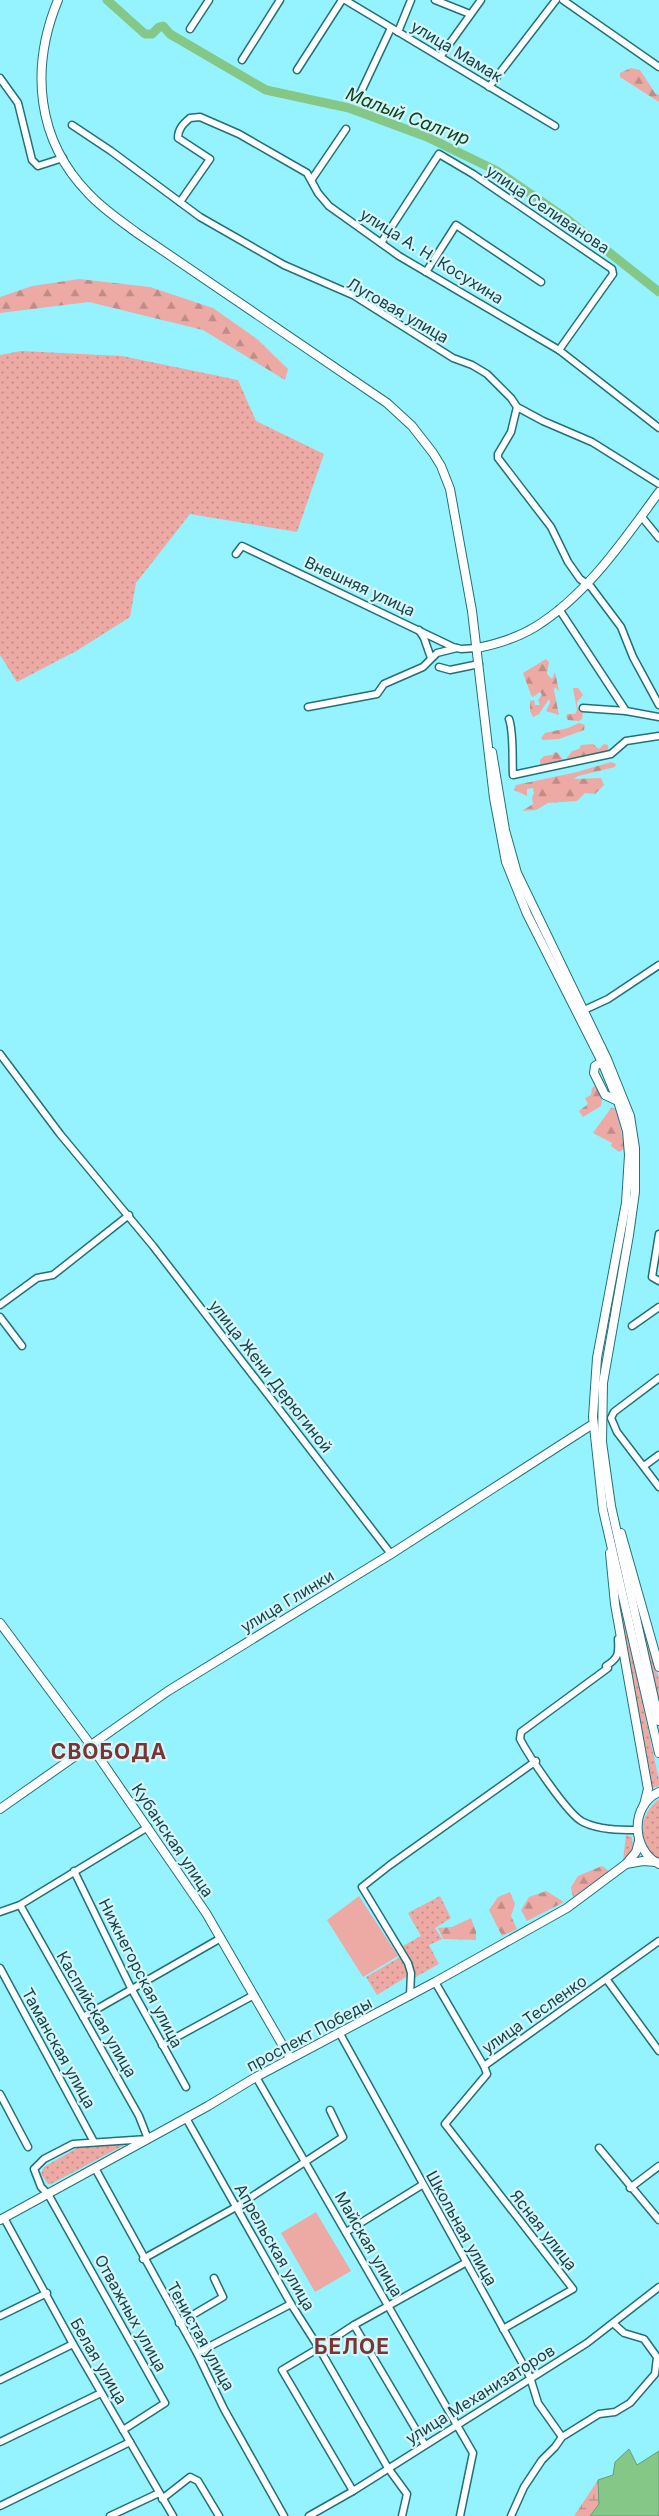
<svg xmlns="http://www.w3.org/2000/svg" width="659" height="2516" viewBox="0 0 659 2516" font-family="Inter,sans-serif">
<style>
.grass{fill:url(#grass-dots)}
.forest{fill:url(#forest-firs)}
.wetland{fill:url(#wetland-marsh)}
.garden{fill:#edaaa4}
.water{fill:#85c786;stroke:#659f73}
.lines{fill:none;stroke-linecap:round;stroke-linejoin:round}
.river{stroke:#85c786;stroke-width:9}
.minor-casing{stroke:#237078;stroke-width:9}
.major-casing{stroke:#237078;stroke-width:10}
.minor{stroke:#fff;stroke-width:6}
.major{stroke:#fff;stroke-width:8}
.labels{text-anchor:middle;dominant-baseline:central;stroke-width:4.5;stroke-linejoin:round;paint-order:stroke}
.street-label{font-size:16px;fill:#1a4347;stroke:#d3f6fa}
.water-label{font-size:18px;font-style:italic;fill:#144319;stroke:#d3f6fa}
.district-label{font-size:21px;font-weight:bold;letter-spacing:1px;fill:#7b3431;stroke:#d3f6fa}
</style>
<defs>
<pattern id="grass-dots" width="8" height="8" patternUnits="userSpaceOnUse" patternTransform="scale(1.25)"><rect width="8" height="8" fill="#edaaa4"/><path d="M2 2h.1M6 6h.1" fill="none" stroke="#bf8c87" stroke-width="1.8" stroke-linecap="round"/></pattern>
<pattern id="forest-firs" width="22" height="20" patternUnits="userSpaceOnUse" patternTransform="scale(1.25)"><rect width="22" height="20" fill="#edaaa4"/><path d="M5 1l3.5 6h-7zM16 11l3.5 6h-7z" fill="#bf8c87"/></pattern>
<pattern id="wetland-marsh" width="20" height="14" patternUnits="userSpaceOnUse" patternTransform="scale(1.25)"><rect width="20" height="14" fill="#edaaa4"/><path d="M1 5h8M5 5V1M11 12h8M15 12V8" fill="none" stroke="#bf8c87"/></pattern>
</defs>
<rect width="100%" height="100%" fill="#94f3fe"/>
<g class="grass">
<polygon points="21,351 122,356 238,380 256,421 324,454 297,532 190,514 136,583 130,617 78,650 17,682 0,655 0,355"/>
<polygon points="634,1590 659,1679 659,1708 632,1591"/>
<polygon points="619,1594 659,1780 659,1786 651,1788 617,1595"/>
<path d="M659,1799V1860C636,1844 638,1815 659,1799Z"/>
<polygon points="626,1835 632,1837 633,1850 628,1860 623,1860"/>
<polygon points="440,1896 451,1918 435,1928 442,1939 429,1945 439,1964 414,1978 413,1967 401,1947 421,1936 408,1913"/>
<polygon points="400,1957 411,1974 377,1995 366,1977"/>
<polygon points="128,2143 51,2184 48,2184 41,2174 44,2167 77,2148"/>
</g>
<g class="forest">
<polygon points="631,68 640,70 655,93 659,95 659,102 620,77 620,73"/>
<polygon points="79,279 150,287 213,308 257,339 288,369 285,380 203,330 89,302 0,313 0,297 32,286"/>
<polygon points="546,659 549,662 547,674 552,679 555,672 559,691 555,687 554,690 559,715 546,711 550,703 549,699 539,714 533,717 530,711 530,701 534,700 535,705 540,705 538,700 542,695 540,692 533,697 531,695 523,673"/>
<polygon points="573,688 578,688 583,695 577,702 577,707 583,711 582,719 579,721 568,720 566,717 567,714 575,714 577,710"/>
<polygon points="579,723 585,725 584,730 559,739 543,740 541,738 545,733 568,728"/>
<polygon points="593,744 599,749 604,744 608,745 609,754 566,759 572,751 579,749 581,745"/>
<polygon points="555,752 558,753 565,762 540,766 540,760 544,756 552,755"/>
<polygon points="611,762 616,764 615,767 578,776 574,779 601,778 604,785 595,794 585,793 577,801 548,803 536,810 522,811 533,804 532,798 534,793 533,788 527,789 527,796 514,790 516,785 577,772"/>
<polygon points="596,1085 602,1099 601,1106 583,1117 579,1111 588,1104 585,1098 591,1095 592,1088"/>
<polygon points="611,1108 616,1109 625,1148 619,1152 611,1146 612,1143 593,1133"/>
<polygon points="602,1866 609,1871 573,1897 571,1887 578,1876"/>
<polygon points="546,1891 564,1902 527,1921 521,1910 529,1897"/>
<polygon points="510,1892 515,1904 511,1916 517,1929 502,1936 489,1910 498,1897"/>
<polygon points="471,1918 476,1932 476,1940 443,1939 438,1928 452,1927"/>
</g>
<polygon class="wetland" points="598,2480 599,2504 590,2516 574,2516"/>
<g class="garden">
<polygon points="359,1896 398,1956 363,1977 327,1920"/>
<polygon points="316,2212 351,2271 315,2292 281,2233"/>
</g>
<polygon class="water" points="629,2449 637,2465 659,2451 659,2516 590,2516 599,2504 598,2480 613,2475 615,2462"/>
<g class="lines">
<polyline class="river" points="107,0 145,34 152,34 159,27 163,26 170,34 266,90 349,108 427,137 497,171 567,219 659,292"/>
<defs>
<g id="minor">
<polyline points="345,0 555,126"/>
<polyline points="435,0 470,14"/>
<polyline points="563,0 659,67"/>
<polyline points="190,29 209,0"/>
<polyline points="398,32 411,0"/>
<polyline points="440,57 481,0"/>
<polyline points="242,60 280,0"/>
<polyline points="297,70 342,0"/>
<polyline points="0,78 18,103 32,160 38,166 63,158"/>
<polyline points="489,87 556,0"/>
<polyline points="360,94 391,28"/>
<polyline points="72,125 111,151 200,217 284,265 353,295 453,358 472,365 487,374 511,398 517,407 543,421 592,442 659,484"/>
<polyline points="312,179 346,129"/>
<path d="M180,202L210,159L178,138C178,129 183,124 190,118L200,117L239,134L307,173L318,193L329,206L399,256L559,350L659,428"/>
<polyline points="381,243 439,154 473,174 612,269 613,274 559,350"/>
<polyline points="426,272 456,225 541,282"/>
<polyline points="517,407 511,432 498,454 498,458 551,527 568,562 580,579 591,587 621,627 633,657 659,705"/>
<polyline points="641,516 659,538"/>
<polyline points="236,554 242,546 453,647 461,649 477,648"/>
<polyline points="559,609 626,711"/>
<polyline points="419,630 424,638 431,658"/>
<polyline points="439,667 450,670 479,664"/>
<polyline points="308,707 377,694 384,684 423,667 437,653 457,648"/>
<polyline points="583,708 626,711 659,717"/>
<path d="M509,719C514,733 512,759 513,775L611,754L626,741L659,736"/>
<polyline points="582,1011 608,999 659,965"/>
<polyline points="0,1054 60,1134 153,1246 391,1554"/>
<polyline points="659,1234 652,1277 659,1281"/>
<polyline points="0,1305 37,1278 53,1275 129,1215"/>
<polyline points="0,1317 22,1346"/>
<polyline points="632,1326 659,1307"/>
<polyline points="659,1378 614,1412 611,1418 617,1432 659,1487"/>
<polyline points="644,1466 659,1455"/>
<path d="M618,1639C619,1653 619,1658 606,1666L608,1668L521,1732L520,1739C529,1756 568,1815 583,1822C599,1830 620,1830 637,1830"/>
<polyline points="74,1871 131,1988 186,2087"/>
<polyline points="20,1905 139,2116 148,2139 73,2144 44,2159 34,2169 41,2187 48,2194 165,2403 123,2430"/>
<polyline points="0,1912 20,1905 148,1827"/>
<polyline points="0,1968 94,2142"/>
<polyline points="607,1980 659,2051"/>
<polyline points="435,1982 484,2066"/>
<polyline points="410,1996 411,1973 408,1963 362,1887 390,1865 536,1761"/>
<polyline points="83,2017 221,1938"/>
<polyline points="339,2032 530,2377 538,2403 562,2437"/>
<polyline points="162,2045 254,1995"/>
<polyline points="256,2077 473,2453 460,2516"/>
<polyline points="0,2094 28,2147"/>
<polyline points="186,2118 291,2304 319,2348 388,2468 407,2494 402,2516"/>
<polyline points="599,2148 659,2220"/>
<polyline points="95,2168 197,2353 224,2409 284,2516"/>
<polyline points="630,2188 659,2166"/>
<polyline points="4,2218 73,2344 173,2516"/>
<polyline points="346,2232 422,2185"/>
<polyline points="143,2259 236,2207 343,2137 330,2110"/>
<polyline points="0,2316 47,2293"/>
<polyline points="179,2323 223,2297 214,2278"/>
<polyline points="354,2325 425,2445"/>
<polyline points="503,2329 573,2289 445,2124 487,2074 484,2066 659,1941"/>
<polyline points="197,2353 291,2304"/>
<polyline points="0,2380 73,2344"/>
<polyline points="0,2442 101,2393"/>
<polyline points="353,2491 282,2370 319,2348 354,2325 465,2263"/>
<polyline points="162,2499 190,2477 198,2481 219,2516"/>
<polyline points="0,2506 130,2442"/>
<polyline points="110,2516 159,2493"/>
<polyline points="309,2516 353,2491 587,2343 659,2287"/>
<polyline points="511,2516 524,2487 542,2460 555,2447 562,2437 599,2414 615,2412 630,2403 655,2374 657,2357 644,2339 624,2333 614,2324"/>
</g>
<g id="major">
<path d="M58,0C30,68 36,140 89,194C103,209 121,221 137,233L387,403L412,426L433,453L441,466L450,489L472,611L494,798L506,862L527,914L602,1062L618,1101L627,1131L629,1155L626,1203L597,1358L593,1417L603,1510L659,1753"/>
<path d="M477,648C497,644 517,638 535,627C586,596 624,540 659,492"/>
<polyline points="492,752 505,830 517,873 607,1059 630,1116 635,1148 635,1192 629,1235 603,1383 602,1442 611,1506 659,1721"/>
<polyline points="605,1060 595,1066 594,1073 605,1095 618,1101"/>
<polyline points="621,1533 659,1667"/>
<polyline points="610,1553 615,1604 648,1789 644,1805"/>
<polyline points="0,1623 87,1740 206,1913 290,2058"/>
<path d="M659,1792C630,1805 631,1850 659,1864"/>
<polyline points="0,1809 168,1691 391,1554 593,1424"/>
<polyline points="626,1864 643,1861 656,1862"/>
<polyline points="0,2220 208,2106 256,2077 435,1982 567,1908 626,1864 636,1852 639,1841"/>
</g>
</defs>
<use href="#minor" class="minor-casing"/>
<use href="#major" class="major-casing"/>
<use href="#minor" class="minor"/>
<use href="#major" class="major"/>
</g>
<g class="labels">
<g class="street-label">
<text transform="translate(457 51) rotate(31)">улица Мамак</text>
<text transform="translate(548 209) rotate(34)">улица Селиванова</text>
<text transform="translate(432 256) rotate(32)">улица А. Н. Косухина</text>
<text transform="translate(398 310) rotate(30)">Луговая улица</text>
<text transform="translate(360 586) rotate(25)">Внешняя улица</text>
<text transform="translate(271 1376) rotate(52)">улица Жени Дерюгиной</text>
<text transform="translate(287 1601) rotate(-31)">улица Глинки</text>
<text transform="translate(173 1840) rotate(56)">Кубанская улица</text>
<text transform="translate(141 1973) rotate(63)">Нижнегорская улица</text>
<text transform="translate(97 2014) rotate(60)">Каспийская улица</text>
<text transform="translate(534 2014) rotate(-35)">улица Тесленко</text>
<text transform="translate(309 2034) rotate(-28)">проспект Победы</text>
<text transform="translate(59 2048) rotate(61)">Таманская улица</text>
<text transform="translate(462 2228) rotate(61)">Школьная улица</text>
<text transform="translate(544 2230) rotate(52)">Ясная улица</text>
<text transform="translate(369 2244) rotate(60)">Майская улица</text>
<text transform="translate(275 2247) rotate(60)">Апрельская улица</text>
<text transform="translate(131 2313) rotate(61)">Отважных улица</text>
<text transform="translate(201 2336) rotate(61)">Тенистая улица</text>
<text transform="translate(99 2361) rotate(60)">Белая улица</text>
<text transform="translate(480 2394) rotate(-32)">улица Механизаторов</text>
</g>
<g class="water-label">
<text transform="translate(408 116) rotate(21)">Малый Салгир</text>
</g>
<g class="district-label">
<text x="109" y="1751">СВОБОДА</text>
<text x="352" y="2346">БЕЛОЕ</text>
</g>
</g>
</svg>
